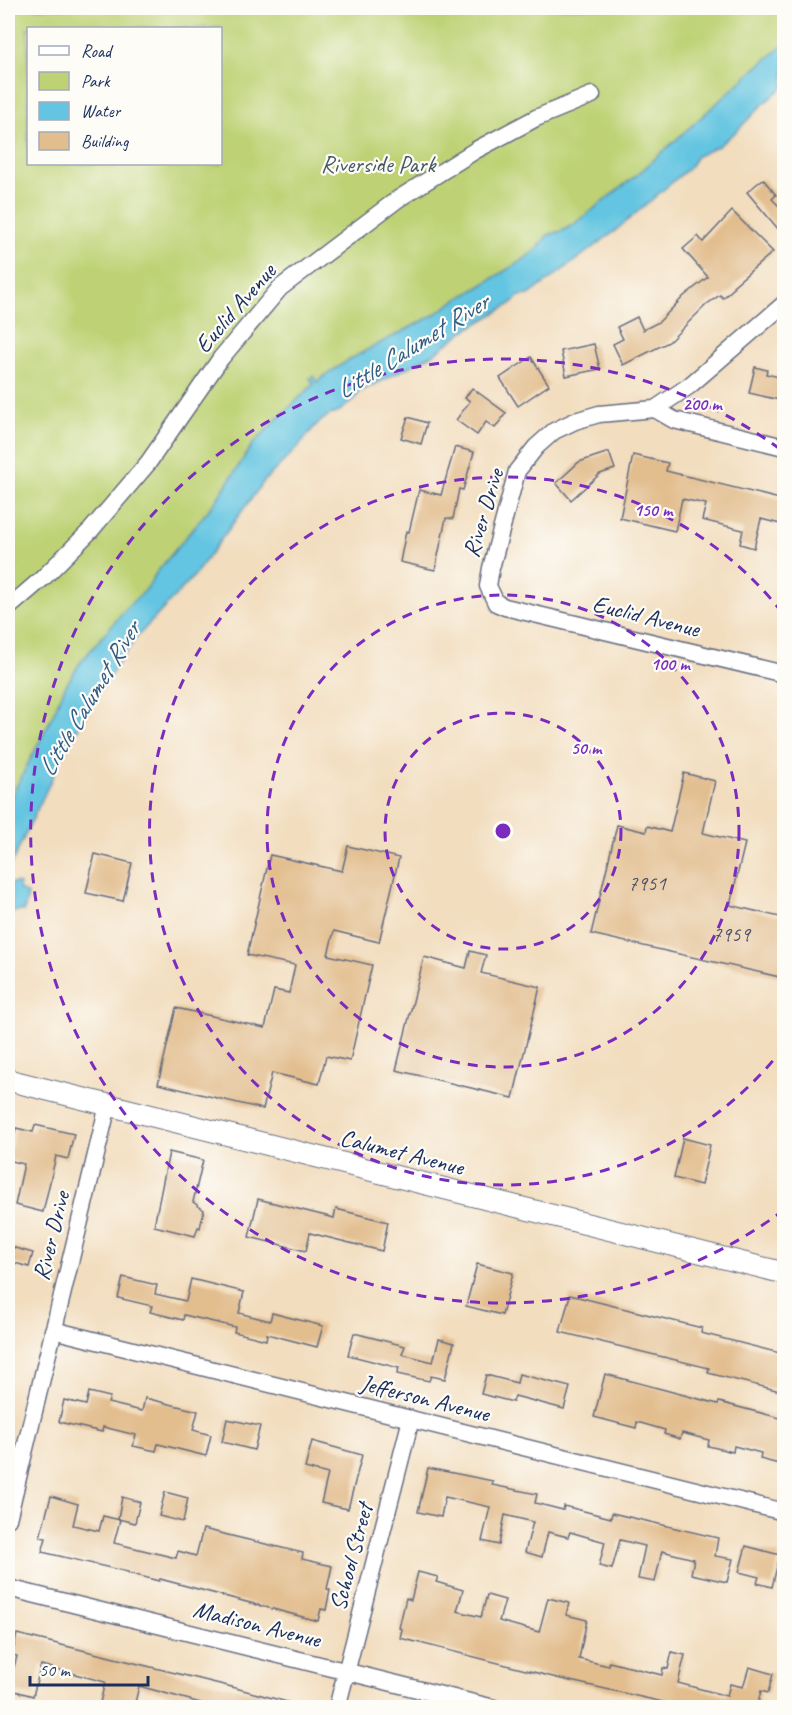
<svg xmlns="http://www.w3.org/2000/svg" width="792" height="1715" viewBox="0 0 792 1715" font-family="Caveat,sans-serif">
<style>
.green{fill:#bed275;stroke:#6c806a;stroke-width:1.5;fill-rule:evenodd}
.water{fill:#63c5e1;stroke:#3f7aa0;stroke-width:1.5}
.building{fill:#e2bd8e}
.lines{fill:none;stroke-linecap:round;stroke-linejoin:round}
.minor-casing{stroke:#666c80;stroke-width:19}
.major-casing{stroke:#666c80;stroke-width:23}
.minor{stroke:#fff;stroke-width:16}
.major{stroke:#fff;stroke-width:21}
.ring{fill:none;stroke:#7b2cbf;stroke-width:3;stroke-dasharray:10 8}
.labels{text-anchor:middle;dominant-baseline:central;stroke-width:4.5;stroke-linejoin:round;paint-order:stroke}
.number-label{font-size:21px;fill:#4d526a}
.park-label{font-size:24px;fill:#445864;stroke:#fdfcf7}
.street-label{font-size:24px;fill:#1b2f5e;stroke:#fdfcf7}
.water-label{font-size:26px;font-style:italic;fill:#315c85;stroke:#fdfcf7}
.centre{fill:#7b2cbf;stroke:#fdfcf7;stroke-width:3}
.ring-label{font-size:18px;text-anchor:middle;font-weight:bold;fill:#7b2cbf;stroke:#fdfcf7;stroke-width:4.5;stroke-linejoin:round;paint-order:stroke}
</style>
<rect width="100%" height="100%" fill="#fdfcf7"/>
<filter id="ink" filterUnits="userSpaceOnUse"><feTurbulence type="fractalNoise" baseFrequency=".0167" numOctaves="2"/><feDisplacementMap in="SourceGraphic" scale="12" xChannelSelector="R" yChannelSelector="G"/><feConvolveMatrix kernelMatrix="1 2 1 2 8 2 1 2 1" color-interpolation-filters="sRGB"/></filter>
<filter id="wash" filterUnits="userSpaceOnUse"><feTurbulence type="fractalNoise" baseFrequency=".008" numOctaves="4" result="noise"/><feDisplacementMap in="SourceGraphic" scale="24" xChannelSelector="R" yChannelSelector="G"/><feGaussianBlur stdDeviation="1.35" result="paint"/><feColorMatrix in="noise" values="0 0 0 0 0 0 0 0 0 0 0 0 0 0 0 0 0 1.4 0 .05"/><feComposite in="paint" operator="in"/></filter>
<g filter="url(#wash)">
<rect width="100%" height="100%" fill="#f2ddbe"/>
<path class="green" d="M10,8H784V45L756,68L638,174L573,225L562,231L548,235L537,249L523,260L469,293C456,298 443,310 430,317C392,338 351,355 317,382L310,378L314,384L278,418L252,445L216,501L157,572L146,590L129,605L80,663L65,687L49,723L8,803V20ZM28,28H220V164H28Z"/>
<g class="water">
<path d="M784,45V86L759,108L738,130L718,146L697,156L690,167L615,231L529,295L519,296L511,304L464,331L432,355L359,392L354,400L337,413L329,415L315,426L299,446L265,480L194,576L136,638L98,693L63,755L8,871V803L49,723L65,687L80,663L129,605L146,590L157,572L216,501L252,445L278,418L314,384L310,378L313,376L317,382C351,355 392,338 430,317C443,310 456,298 469,293L523,260L537,249L548,235L562,231L573,225L638,174L756,68Z"/>
<polygon points="13,883 20,884 19,889 28,895 24,911 14,911 12,915 8,914 8,886"/>
</g>
<g id="blocks">
<g class="building">
<polygon points="763,179 776,195 772,199 784,211 784,236 747,192"/>
<polygon points="732,211 773,252 733,286 734,288 723,298 720,295 707,304 669,342 623,365 613,344 623,339 617,327 637,317 643,330 659,322 684,296 708,277 683,249 698,236 703,242"/>
<polygon points="594,344 600,369 566,376 561,351"/>
<polygon points="531,357 549,385 518,406 500,378"/>
<polygon points="755,367 767,370 766,374 784,378 784,401 749,393"/>
<polygon points="472,388 506,413 495,428 486,422 477,435 456,420 470,401 465,398"/>
<polygon points="408,417 427,423 421,444 401,438"/>
<polygon points="455,447 474,452 463,490 459,489 453,519 446,518 435,570 400,562 406,531 409,532 419,490 441,495"/>
<polygon points="609,452 615,469 600,474 571,500 556,483 579,462"/>
<polygon points="633,455 668,463 666,471 784,500 784,525 761,519 754,548 740,544 743,530 702,520 706,504 682,499 675,531 620,518"/>
<polygon points="684,773 715,781 703,833 745,843 730,905 784,918 784,978 591,934 617,825 646,832 647,826 670,832"/>
<polygon points="348,846 399,858 379,942 334,931 328,955 372,965 350,1061 326,1056 319,1084 272,1073 263,1109 158,1084 176,1008 265,1028 274,990 289,993 295,965 247,955 270,855 342,871"/>
<polygon points="95,854 132,863 123,901 86,893"/>
<polygon points="470,951 486,955 481,973 540,987 513,1098 396,1070 424,957 466,968"/>
<polygon points="35,1125 74,1134 68,1159 56,1156 43,1212 15,1205 24,1164 8,1160 16,1128 33,1132"/>
<polygon points="683,1138 710,1145 701,1185 674,1178"/>
<polygon points="169,1152 203,1160 193,1202 204,1210 200,1228 198,1227 195,1236 154,1226"/>
<polygon points="258,1199 334,1218 336,1209 388,1222 382,1251 310,1233 306,1251 249,1237"/>
<polygon points="8,1246 33,1253 29,1267 8,1261"/>
<polygon points="477,1264 513,1273 502,1315 466,1306"/>
<polygon points="123,1277 157,1285 155,1294 186,1301 191,1279 244,1292 239,1313 270,1321 272,1313 323,1326 317,1347 267,1334 266,1340 234,1332 235,1327 184,1315 183,1320 150,1312 152,1306 118,1298"/>
<polygon points="570,1295 702,1328 701,1333 784,1354 784,1392 708,1373 709,1368 560,1332"/>
<polygon points="354,1333 405,1346 402,1354 433,1362 439,1339 454,1343 445,1379 431,1376 429,1381 397,1374 399,1368 348,1355"/>
<polygon points="519,1374 570,1387 564,1409 515,1396 513,1402 481,1394 486,1375 517,1383"/>
<polygon points="605,1374 718,1404 719,1402 784,1419 784,1459 781,1458 779,1464 760,1459 761,1453 734,1446 733,1452 708,1446 709,1440 682,1433 680,1439 664,1434 665,1430 637,1422 636,1428 594,1417"/>
<polygon points="89,1392 110,1397 108,1403 142,1411 145,1398 198,1411 193,1430 211,1435 206,1456 158,1444 156,1451 133,1446 136,1435 103,1427 102,1432 59,1422 64,1400 86,1405"/>
<polygon points="227,1419 260,1426 254,1450 222,1442"/>
<polygon points="312,1441 362,1455 348,1509 321,1503 328,1474 305,1468"/>
<polygon points="428,1468 493,1481 492,1485 537,1494 535,1503 563,1510 564,1506 611,1518 612,1513 718,1538 715,1556 733,1559 727,1582 691,1574 694,1559 662,1551 655,1582 638,1579 645,1546 620,1540 612,1569 599,1566 605,1542 570,1532 568,1537 548,1532 542,1557 525,1552 533,1522 505,1515 499,1545 482,1541 490,1507 445,1497 441,1517 418,1512"/>
<polygon points="165,1492 188,1498 183,1522 159,1516"/>
<polygon points="51,1496 78,1504 73,1525 99,1531 103,1516 120,1520 114,1543 176,1558 178,1551 196,1556 203,1529 303,1553 302,1559 332,1566 327,1589 330,1590 326,1610 321,1609 318,1621 160,1579 159,1581 128,1573 128,1572 42,1552 46,1538 40,1537"/>
<polygon points="122,1497 140,1502 135,1523 118,1519"/>
<polygon points="746,1546 780,1555 772,1587 757,1583 759,1577 739,1572"/>
<polygon points="418,1572 438,1577 436,1582 463,1590 457,1611 481,1617 487,1595 505,1600 499,1621 539,1632 548,1598 569,1603 566,1615 587,1620 579,1659 609,1666 609,1662 662,1675 663,1668 668,1669 672,1652 685,1655 678,1683 727,1696 730,1684 743,1687 749,1667 773,1674 768,1693 761,1691 757,1707 685,1707 557,1678 400,1638 402,1629 399,1628 406,1598 411,1600"/>
<polygon points="17,1634 228,1686 291,1703 290,1707 215,1707 139,1686 134,1707 99,1707 105,1682 41,1665 33,1696 8,1689 17,1656 12,1655"/>
</g>
</g>
</g>
<g filter="url(#ink)">
<use href="#blocks" fill-opacity="0" stroke="#666c80" stroke-width="1.5"/>
<g class="lines">
<defs>
<g id="minor">
<polyline points="784,304 689,386 655,409 599,414 575,421 554,431 536,447 517,471 491,568 488,586 496,603 505,607 784,674"/>
<polyline points="655,409 674,420 784,447"/>
<polyline points="8,608 44,577 91,530 148,463 221,358 280,288 398,199 476,150 536,118 592,95"/>
<polyline points="53,1330 784,1512"/>
<polyline points="8,1519 108,1105"/>
<polyline points="8,1588 494,1708"/>
<polyline points="337,1708 411,1419"/>
</g>
<polyline id="major" points="8,1080 784,1273"/>
</defs>
<use href="#minor" class="minor-casing"/>
<use href="#major" class="major-casing"/>
<use href="#minor" class="minor"/>
<use href="#major" class="major"/>
</g>
</g>
<g class="ring">
<circle cx="503" cy="831" r="118"/>
<circle cx="503" cy="831" r="236"/>
<path d="M784 1047A354 354 0 1 1 784 615"/>
<path d="M784 1210A472 472 0 1 1 784 452"/>
</g>
<g class="labels">
<g class="number-label">
<text x="647" y="883">7951</text>
<text x="731" y="934">7959</text>
</g>
<g class="park-label">
<text x="378" y="164">Riverside Park</text>
</g>
<g class="street-label">
<text transform="translate(235 308) rotate(-49)">Euclid Avenue</text>
<text transform="translate(483 513) rotate(-73)">River Drive</text>
<text transform="translate(646 616) rotate(14)">Euclid Avenue</text>
<text transform="translate(402 1152) rotate(14)">Calumet Avenue</text>
<text transform="translate(51 1236) rotate(-76)">River Drive</text>
<text transform="translate(425 1398) rotate(14)">Jefferson Avenue</text>
<text transform="translate(351 1557) rotate(-75)">School Street</text>
<text transform="translate(257 1624) rotate(14)">Madison Avenue</text>
</g>
<g class="water-label">
<text transform="translate(412 346) rotate(-32)">Little Calumet River</text>
<text transform="translate(89 699) rotate(-59)">Little Calumet River</text>
</g>
</g>
<circle cx="503" cy="831" r="9" class="centre"/>
<g class="ring-label">
<text x="702" y="410">200 m</text>
<text x="653" y="516">150 m</text>
<text x="670" y="670">100 m</text>
<text x="586" y="754">50 m</text>
</g>
<rect width="792" height="1715" fill="none" stroke="#fdfcf7" stroke-width="30"/>
<rect x="27" y="27" width="195" height="138" fill="#fdfcf7" stroke="#a3aaba" stroke-width="1.5"/>
<rect x="39" y="46" width="30" height="9" fill="#ffffff" stroke="#a3aaba" stroke-width="1.5"/>
<text x="81" y="57" font-size="18" fill="#1b2f5e">Road</text>
<rect x="39" y="72" width="30" height="18" fill="#bed275" stroke="#a3aaba" stroke-width="1.5"/>
<text x="81" y="87" font-size="18" fill="#1b2f5e">Park</text>
<rect x="39" y="102" width="30" height="18" fill="#63c5e1" stroke="#a3aaba" stroke-width="1.5"/>
<text x="81" y="117" font-size="18" fill="#1b2f5e">Water</text>
<rect x="39" y="132" width="30" height="18" fill="#e2bd8e" stroke="#a3aaba" stroke-width="1.5"/>
<text x="81" y="147" font-size="18" fill="#1b2f5e">Building</text>
<path d="M30 1676v9h118v-9" fill="none" stroke="#1b2f5e" stroke-width="3"/>
<text x="39" y="1676" font-size="18" fill="#1b2f5e" stroke="#fdfcf7" stroke-width="4.5" paint-order="stroke">50 m</text>
</svg>
